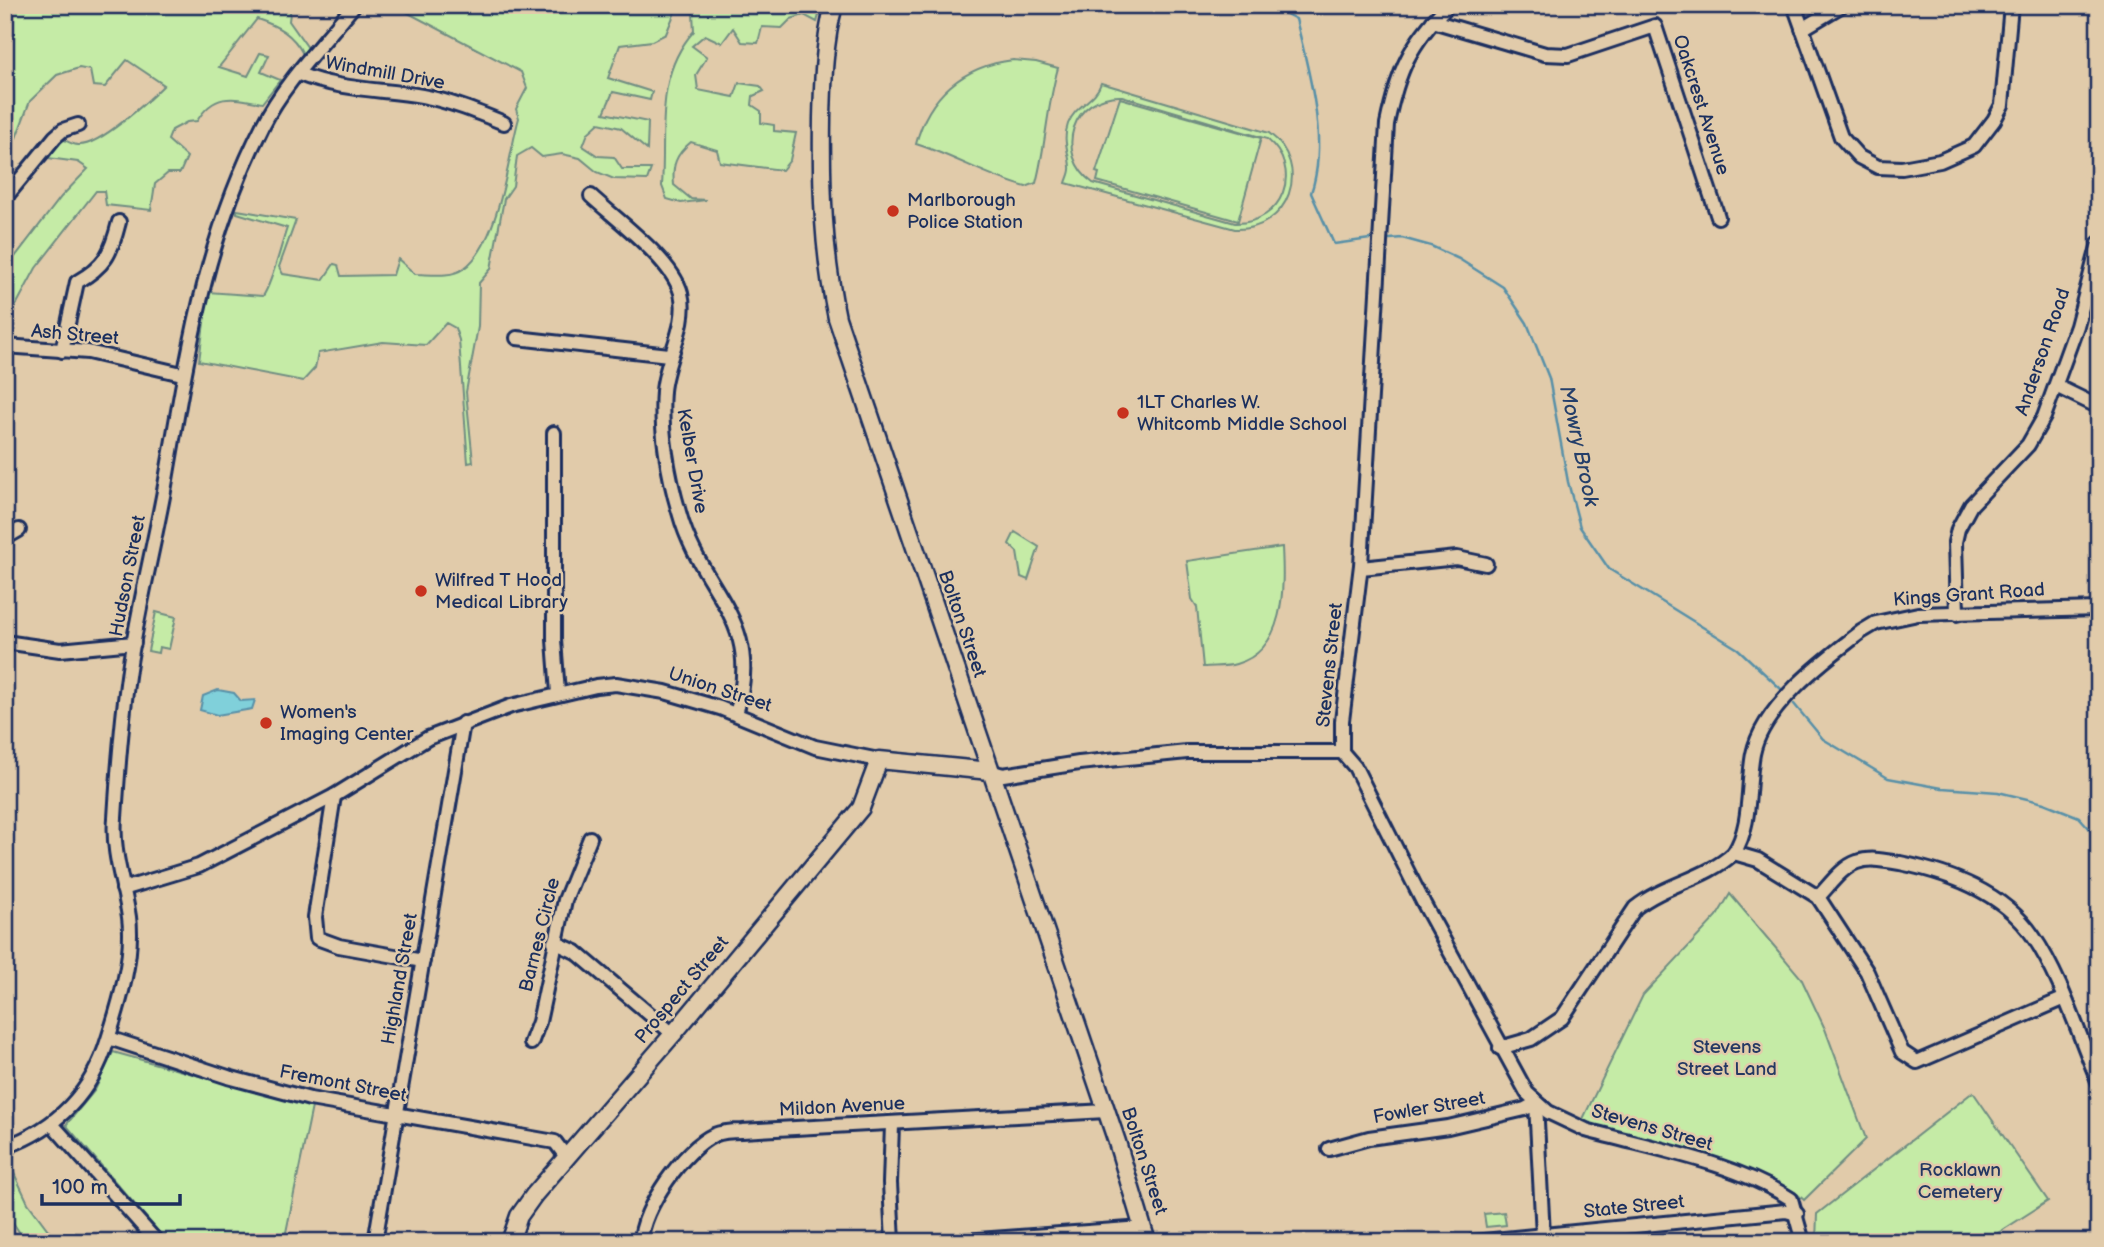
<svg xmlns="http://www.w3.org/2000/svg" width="2104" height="1247" viewBox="0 0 2104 1247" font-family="'Balsamiq Sans',sans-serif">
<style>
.green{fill:#c5eba6;stroke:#708d82;stroke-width:2;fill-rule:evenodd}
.water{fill:#80d0da;stroke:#5890a8;stroke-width:2}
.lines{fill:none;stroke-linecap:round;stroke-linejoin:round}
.stream{stroke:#5890a8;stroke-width:2.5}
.minor-casing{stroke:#1b2f5e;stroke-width:18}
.major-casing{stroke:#1b2f5e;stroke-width:21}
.minor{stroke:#e1cbaa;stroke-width:12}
.major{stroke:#e1cbaa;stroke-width:16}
.poi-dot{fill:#c8321e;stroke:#e1cbaa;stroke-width:2.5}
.labels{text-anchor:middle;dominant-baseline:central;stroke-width:5;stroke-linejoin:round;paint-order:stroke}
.street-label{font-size:19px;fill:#1b2f5e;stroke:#e1cbaa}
.poi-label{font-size:19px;fill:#1b2f5e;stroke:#e1cbaa;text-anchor:start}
.park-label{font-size:19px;fill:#243862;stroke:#e1cbaa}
.water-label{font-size:21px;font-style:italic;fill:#253f6a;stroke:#e1cbaa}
</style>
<rect width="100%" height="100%" fill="#e1cbaa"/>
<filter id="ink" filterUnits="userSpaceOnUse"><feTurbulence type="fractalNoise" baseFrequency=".0143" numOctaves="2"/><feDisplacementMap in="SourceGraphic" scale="14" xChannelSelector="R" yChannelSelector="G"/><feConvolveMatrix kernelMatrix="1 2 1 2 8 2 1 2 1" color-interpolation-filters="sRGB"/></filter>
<g filter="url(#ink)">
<g class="green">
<path d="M5,5H291L289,21L308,48L303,54C293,34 278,26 257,19L219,67L248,76L260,53L269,55L261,72L280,80L262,103C231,97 214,93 197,121L187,122L172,130L168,140L187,157L180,173H168L155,184L151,210L106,205L104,191H96L36,268L5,326V270L61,197L88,169L78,162L48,158L62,139C67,141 73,145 78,145C99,147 149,100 164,85L127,60L105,87L93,86L90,70L79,68L57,75L30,101L16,138L5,145Z"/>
<path d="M393,5H822L817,22L804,15L791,19L782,28L762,27L758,43L742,42L733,28L722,43L705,35L692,46L707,57L696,75L698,90L734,97L739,83L760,86L764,91L753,96L752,105L761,111V123L774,125V131L796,133L790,160L782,170L720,162L717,150L691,142C675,155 672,166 674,185L691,199L706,200L681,203L667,199L662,186C666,130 654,76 694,31L693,13L675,12L666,34L652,41L620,45L608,78L652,92L650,100L613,92L604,113L648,122L647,150L621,128L599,123L588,133L583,146L598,156L614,157L622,169H651L647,180L614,179L597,172L580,158L562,154L542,157L531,148L517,156L513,186L504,199L491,269L479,283L478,327L466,392L473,462L468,463L459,340L455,328L446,323L426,345L383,342L318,353L315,368L303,381L199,361L208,292L263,296C272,284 281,245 287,228L237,213V210L296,220L279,267L283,274L323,280L334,264L338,265L341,276L393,275L398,259L415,274C429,274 451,278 463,269C500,244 508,156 519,118L516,109L527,88L521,72Z"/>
<path d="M1013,60L1036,62L1058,68C1047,106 1046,145 1036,183L1026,187C988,177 954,156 916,144C928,96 963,66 1013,60Z"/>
<path d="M1101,83L1269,133C1313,166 1289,231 1235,229L1066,183C1067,179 1071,172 1070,167C1069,151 1062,141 1068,124C1075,105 1096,100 1101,83ZM1122,96L1267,139C1304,169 1283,224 1235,223L1093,183C1053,154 1072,94 1122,96Z"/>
<polygon points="1120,98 1261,138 1238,221 1097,181 1099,173 1096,172"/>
<polygon points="1015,532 1039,547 1028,580 1021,577 1017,552 1009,544"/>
<path d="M1282,547C1284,588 1286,650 1236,664C1226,667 1214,666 1203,667L1197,607L1192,599L1187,561Z"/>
<polygon points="156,612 176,617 169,649 159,647 158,653 148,651"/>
<path d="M1730,894L1801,978L1825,1029L1866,1139L1804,1200C1767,1164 1636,1139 1581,1123L1643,995L1717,916Z"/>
<polygon points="113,1052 312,1107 284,1242 168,1242 163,1237 66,1125 95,1090"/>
<polygon points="1973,1092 2048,1201 1984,1242 1816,1242 1817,1214"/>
<polygon points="5,1154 28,1203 57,1242 26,1242 5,1211"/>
<polygon points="1504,1212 1506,1225 1486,1227 1484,1214"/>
</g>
<polygon class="water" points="218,690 234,693 241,701 255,700 252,709 217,715 200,710 203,696"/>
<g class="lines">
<g class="stream">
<path d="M1268,5L1296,19C1309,73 1329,140 1311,193L1334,244L1370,239"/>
<polyline points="1390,239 1402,238 1431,246 1459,259 1503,287 1527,323 1549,378 1568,482 1580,527 1609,569 1738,649 1781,689"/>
<polyline points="1794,704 1823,739 1888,778 1942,788 1998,792 2044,803 2079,817 2099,839"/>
</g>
<defs>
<g id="minor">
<path d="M1448,5C1410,44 1398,70 1387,124L1361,565L1342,721V752L1355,767L1424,904L1527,1093L1548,1112L1586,1130C1654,1149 1731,1161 1791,1199L1803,1242"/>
<polyline points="1794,5 1841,137 1859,157 1878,167 1902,168 1940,161 1974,146 1994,120 2002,105 2011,5"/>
<polyline points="1433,21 1545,54 1568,55 1655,26 1718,217"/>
<polyline points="1802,29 1842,5"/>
<path d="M299,74C339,90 379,89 422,96C450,101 477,112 504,123"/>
<path d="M591,196C617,220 672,260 681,293C689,324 666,357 663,391C660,429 668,475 679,512C701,594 765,618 736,714"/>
<polyline points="5,198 55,137 63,130 78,125"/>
<polyline points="517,338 669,355"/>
<polyline points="5,346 88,352 182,374"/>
<path d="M62,351L77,282C105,266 111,254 119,222"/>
<polyline points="2056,386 2099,407"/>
<polyline points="554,433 554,640 558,693"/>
<polyline points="5,544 7,537 19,530"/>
<polyline points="1361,568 1457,558 1486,564"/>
<polyline points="1957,614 1955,542 1958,529 1971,505 2028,445 2044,417 2077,326 2099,243"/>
<polyline points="5,642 60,650 134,643"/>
<polyline points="990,771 1003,775 1079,763 1187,752 1342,752"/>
<polyline points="334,796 315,917 317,938 339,946 423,961"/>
<path d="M1734,853C1752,825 1747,786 1753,754C1762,707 1824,660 1861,632L1876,623L1918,614L2099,609"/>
<polyline points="123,889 199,866 334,796 428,738 511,706 596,686 616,684 665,692 720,708 815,747 879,760"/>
<path d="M1818,897C1829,886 1842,867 1857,862C1871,857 1886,861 1900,863C1950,873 2003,892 2033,936C2061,977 2079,1036 2099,1083"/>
<polyline points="554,942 576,952 673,1034"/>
<polyline points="109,1038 228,1077 310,1099 555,1142 567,1158"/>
<polyline points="531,1043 539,1022 565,900 590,838"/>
<path d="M1500,1048L1531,1039L1562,1018L1635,908C1665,884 1706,879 1734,853L1758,860L1818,897L1867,972L1902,1052L1917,1062L2063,999"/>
<polyline points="52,1124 157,1242"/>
<polyline points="892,1125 890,1183 893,1242"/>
<path d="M5,1147C58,1128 92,1093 108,1039C120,1002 134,955 129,917C124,883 112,853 115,818C118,769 122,718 129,669C138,609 153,550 164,491C187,362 202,244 263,125C285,81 324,43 354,5"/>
<polyline points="1329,1149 1369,1138 1448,1127 1525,1109 1536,1103 1543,1235"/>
<polyline points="375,1242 463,723"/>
<path d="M641,1242C641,1209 685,1148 714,1135C723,1131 733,1131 742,1131L1106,1111"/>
<polyline points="950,1242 1143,1228"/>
<polyline points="1473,1242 1786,1211 1797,1214"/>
</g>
<g id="major">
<path d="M834,5C824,42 823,81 822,118C821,186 823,252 837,318L1117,1142L1147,1242"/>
<polyline points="510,1242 519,1216 534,1195 674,1033 861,808 879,760 990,771"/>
</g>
</defs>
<use href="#minor" class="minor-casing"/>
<use href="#major" class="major-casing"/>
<use href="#minor" class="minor"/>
<use href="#major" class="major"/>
</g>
</g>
<g class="poi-dot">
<circle cx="893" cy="211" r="7"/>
<circle cx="1123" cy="413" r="7"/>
<circle cx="421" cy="591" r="7"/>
<circle cx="266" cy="723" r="7"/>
</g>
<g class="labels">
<g class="street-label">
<text transform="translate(385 73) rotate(10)">Windmill Drive</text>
<text transform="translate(1701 105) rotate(72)">Oakcrest Avenue</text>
<text transform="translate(75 335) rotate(5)">Ash Street</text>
<text transform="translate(2043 352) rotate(-71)">Anderson Road</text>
<text transform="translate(692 461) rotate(80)">Kelber Drive</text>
<text transform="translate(128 576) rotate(-79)">Hudson Street</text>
<text transform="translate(1969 595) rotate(-4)">Kings Grant Road</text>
<text transform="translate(962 624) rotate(71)">Bolton Street</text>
<text transform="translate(1330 665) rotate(-84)">Stevens Street</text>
<text transform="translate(720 690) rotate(18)">Union Street</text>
<text transform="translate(540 935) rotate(-76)">Barnes Circle</text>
<text transform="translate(400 979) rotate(-80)">Highland Street</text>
<text transform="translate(682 990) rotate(-50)">Prospect Street</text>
<text transform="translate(343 1084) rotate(11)">Fremont Street</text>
<text transform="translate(842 1107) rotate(-3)">Mildon Avenue</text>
<text transform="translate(1429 1108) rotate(-10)">Fowler Street</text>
<text transform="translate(1652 1128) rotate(16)">Stevens Street</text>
<text transform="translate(1144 1161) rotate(72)">Bolton Street</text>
<text transform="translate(1634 1207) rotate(-6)">State Street</text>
</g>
<g class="poi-label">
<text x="907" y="200">Marlborough<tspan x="907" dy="22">Police Station</tspan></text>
<text x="1137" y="402">1LT Charles W.<tspan x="1137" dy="22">Whitcomb Middle School</tspan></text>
<text x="435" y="580">Wilfred T Hood<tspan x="435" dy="22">Medical Library</tspan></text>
<text x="280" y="712">Women's<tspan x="280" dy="22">Imaging Center</tspan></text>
</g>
<g class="park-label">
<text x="1727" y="1047">Stevens<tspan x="1727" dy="22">Street Land</tspan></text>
<text x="1960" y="1170">Rocklawn<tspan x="1960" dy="22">Cemetery</tspan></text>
</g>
<g class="water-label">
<text transform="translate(1579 446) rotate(78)">Mowry Brook</text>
</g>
</g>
<rect width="2104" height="1247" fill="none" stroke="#e1cbaa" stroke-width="28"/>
<rect x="14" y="14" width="2076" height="1219" fill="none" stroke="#1b2f5e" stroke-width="2.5" filter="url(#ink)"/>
<path d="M42 1194v10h138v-10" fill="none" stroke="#1b2f5e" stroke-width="3.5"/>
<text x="52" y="1194" font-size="21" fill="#1b2f5e" stroke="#e1cbaa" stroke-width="5" paint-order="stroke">100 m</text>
</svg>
